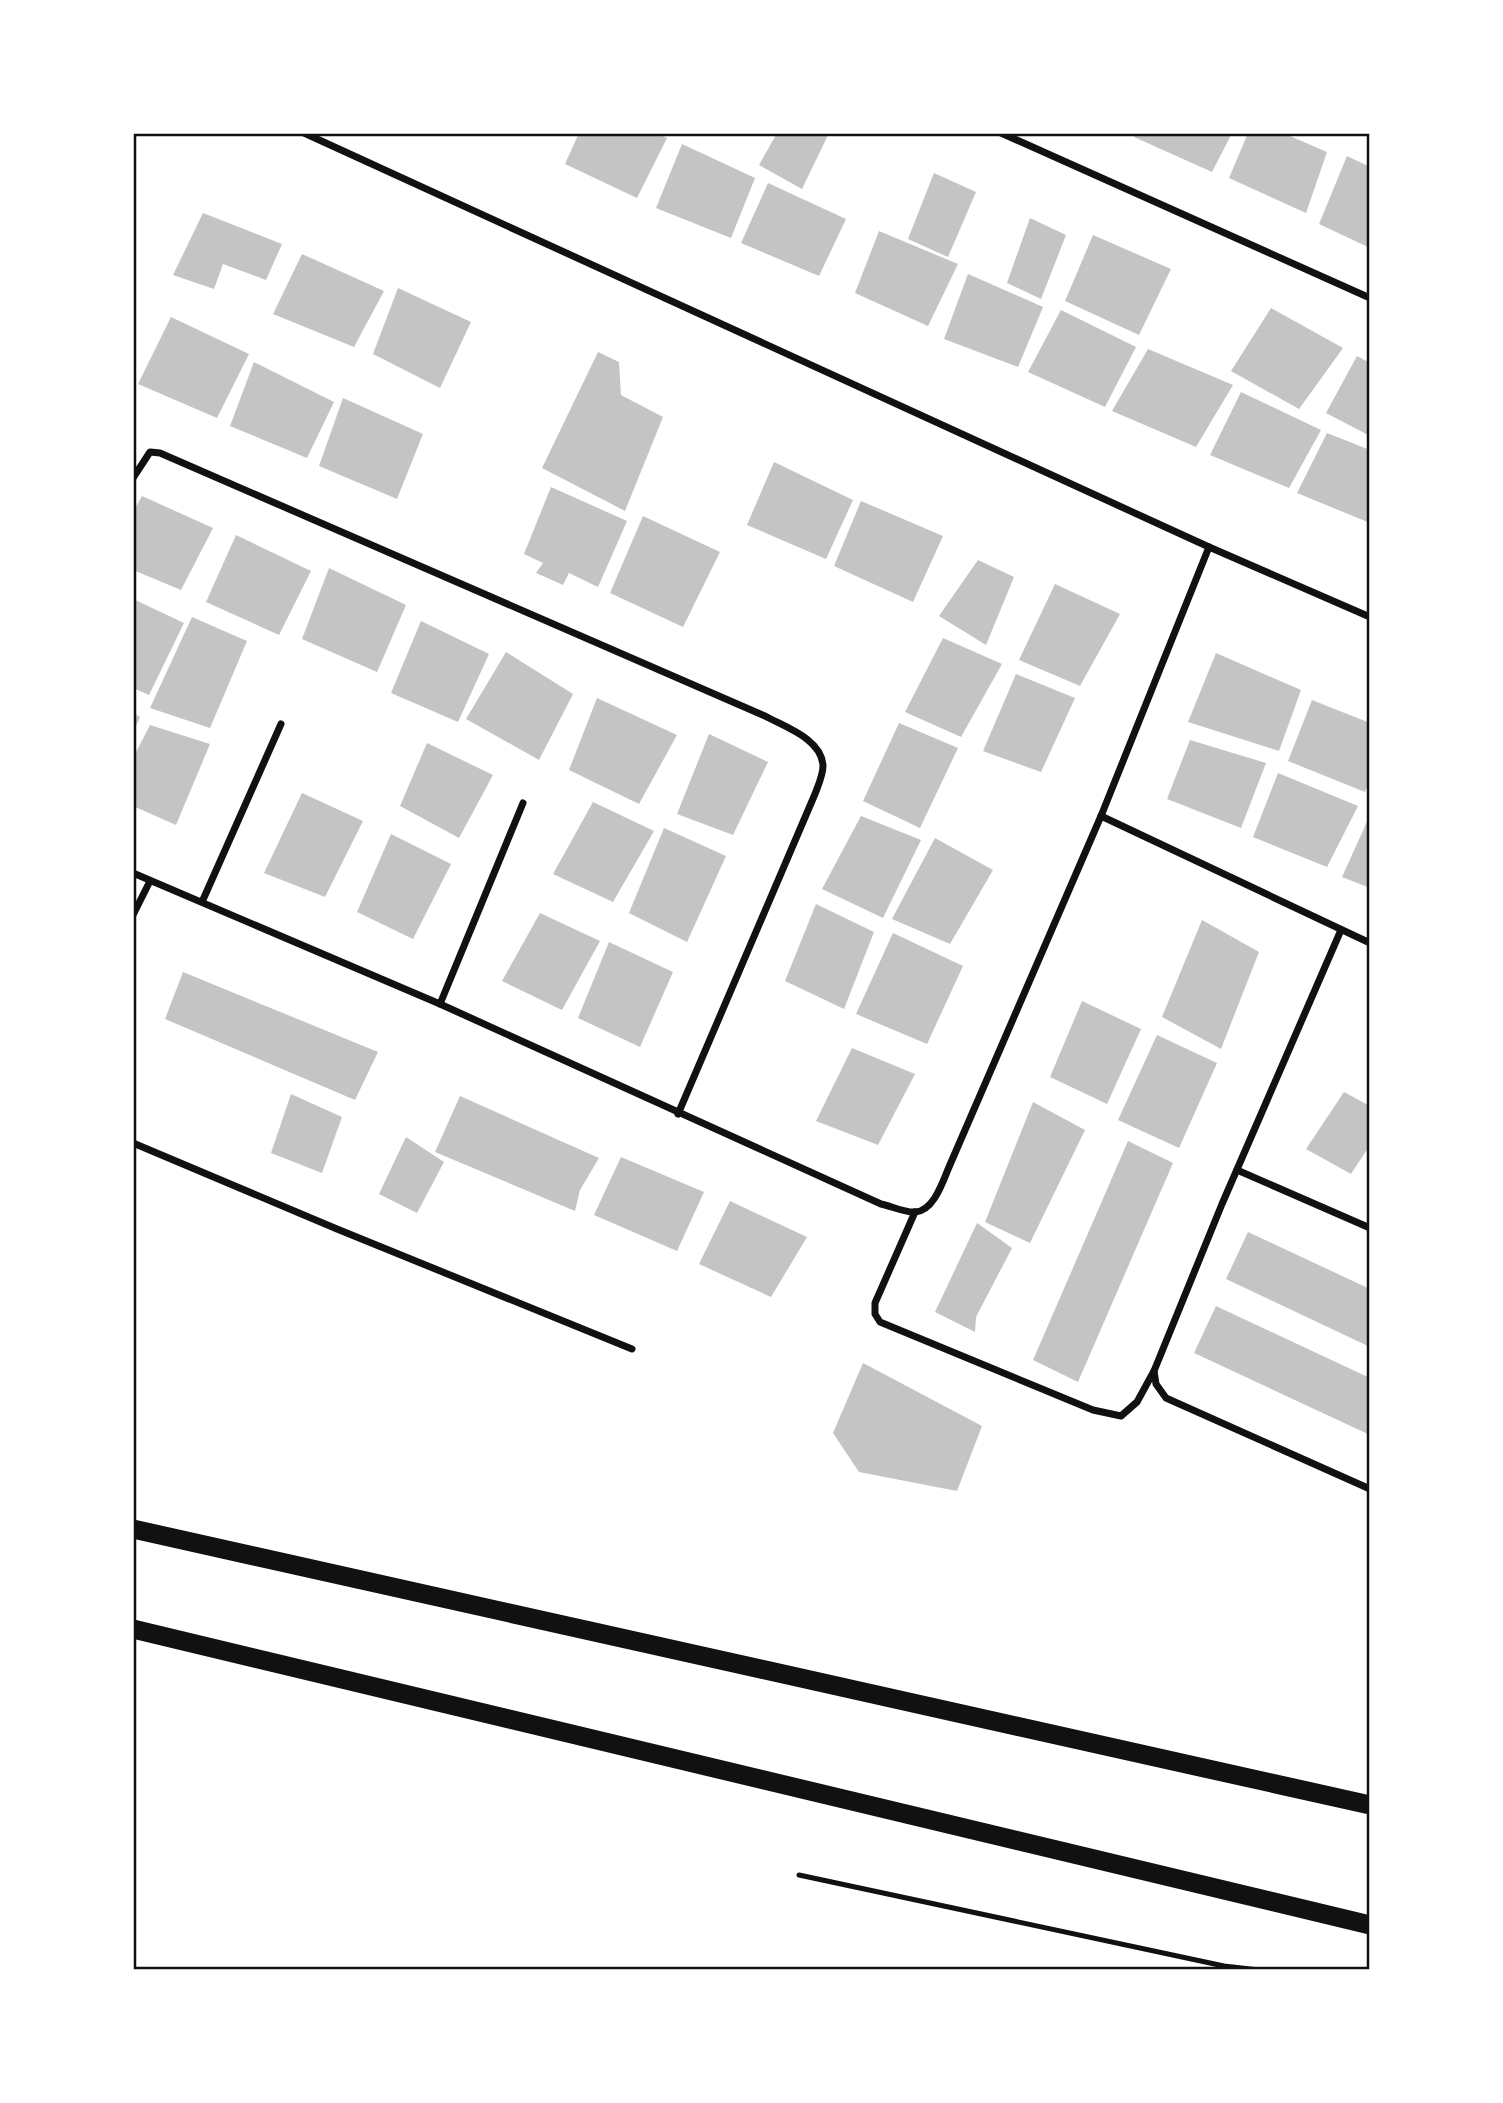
<svg xmlns="http://www.w3.org/2000/svg" width="1503" height="2103" viewBox="0 0 1503 2103" font-family="'Fira Sans',sans-serif">
<style>
.building{fill:#c4c4c4}
.lines{fill:none;stroke-linecap:round;stroke-linejoin:round}
.service{stroke:#111;stroke-width:5}
.minor{stroke:#111;stroke-width:7}
.trunk{stroke:#111;stroke-width:19}
.neatline{fill:none;stroke:#111;stroke-width:2.5}
</style>
<rect width="100%" height="100%" fill="#fff"/>
<g class="building">
<polygon points="579,133 656,133 667,138 637,198 565,164"/>
<polygon points="777,133 829,133 802,189 759,165"/>
<polygon points="1136,133 1232,133 1212,172 1134,137"/>
<polygon points="1248,133 1283,133 1327,152 1306,213 1229,178"/>
<polygon points="682,144 755,178 731,238 656,208"/>
<polygon points="1347,156 1370,167 1370,248 1319,224"/>
<polygon points="934,173 976,192 948,257 908,239"/>
<polygon points="768,183 846,219 819,276 741,243"/>
<polygon points="203,213 282,244 266,280 223,264 214,289 173,275"/>
<polygon points="1030,218 1066,235 1041,299 1007,283"/>
<polygon points="879,231 958,264 928,326 855,293"/>
<polygon points="1093,235 1171,269 1139,335 1065,301"/>
<polygon points="302,254 384,291 354,347 273,314"/>
<polygon points="968,274 1043,307 1018,367 944,339"/>
<polygon points="398,288 471,322 440,388 373,354"/>
<polygon points="1271,308 1343,348 1299,409 1231,371"/>
<polygon points="1061,310 1136,347 1105,407 1028,372"/>
<polygon points="171,317 249,354 217,418 138,384"/>
<polygon points="1148,349 1233,385 1196,447 1112,411"/>
<polygon points="598,352 619,362 621,395 663,417 625,511 542,468"/>
<polygon points="1357,356 1370,363 1370,436 1326,413"/>
<polygon points="254,362 334,402 307,458 230,426"/>
<polygon points="1241,392 1321,430 1289,488 1210,455"/>
<polygon points="343,398 423,434 397,499 319,466"/>
<polygon points="1327,433 1370,450 1370,523 1297,493"/>
<polygon points="774,462 853,500 826,559 747,525"/>
<polygon points="551,487 627,521 598,587 569,573 563,585 536,573 543,563 524,554"/>
<polygon points="142,496 213,528 181,590 133,570 133,512"/>
<polygon points="861,501 943,536 913,602 834,566"/>
<polygon points="643,516 720,552 683,627 610,593"/>
<polygon points="236,535 311,571 279,635 206,602"/>
<polygon points="978,560 1014,577 986,645 939,616"/>
<polygon points="329,568 406,605 377,672 302,639"/>
<polygon points="1055,584 1120,614 1080,686 1019,660"/>
<polygon points="133,599 184,623 149,695 133,688"/>
<polygon points="192,617 247,641 210,728 150,708"/>
<polygon points="421,621 489,654 458,722 391,693"/>
<polygon points="943,638 1002,664 961,737 905,712"/>
<polygon points="506,652 573,694 539,760 466,719"/>
<polygon points="1216,653 1301,690 1279,751 1188,722"/>
<polygon points="1016,674 1075,698 1041,772 983,751"/>
<polygon points="597,698 677,735 639,804 569,770"/>
<polygon points="1312,700 1370,723 1370,780 1365,792 1288,761"/>
<polygon points="133,713 140,717 133,733"/>
<polygon points="899,723 958,748 920,828 863,801"/>
<polygon points="150,725 210,744 176,825 133,806 133,758"/>
<polygon points="709,734 768,762 733,835 677,814"/>
<polygon points="1190,740 1266,763 1241,828 1167,799"/>
<polygon points="427,743 493,775 459,838 400,806"/>
<polygon points="1278,773 1358,806 1327,867 1253,837"/>
<polygon points="302,793 363,821 325,897 264,873"/>
<polygon points="593,802 654,831 613,902 553,874"/>
<polygon points="1370,815 1370,888 1342,877"/>
<polygon points="861,816 921,840 883,918 822,889"/>
<polygon points="664,828 726,856 687,942 629,913"/>
<polygon points="391,834 451,864 413,939 357,912"/>
<polygon points="935,838 993,870 950,944 892,919"/>
<polygon points="816,904 874,932 844,1009 785,981"/>
<polygon points="540,913 600,941 562,1010 502,981"/>
<polygon points="1202,920 1259,952 1221,1049 1162,1017"/>
<polygon points="893,933 963,966 927,1044 856,1014"/>
<polygon points="609,942 673,972 640,1047 578,1018"/>
<polygon points="183,972 378,1052 355,1100 165,1019"/>
<polygon points="1082,1001 1141,1029 1107,1104 1050,1077"/>
<polygon points="1157,1035 1217,1063 1179,1148 1118,1120"/>
<polygon points="852,1048 915,1074 878,1145 816,1121"/>
<polygon points="1344,1092 1370,1106 1370,1145 1351,1174 1306,1149"/>
<polygon points="291,1094 342,1117 322,1173 271,1153"/>
<polygon points="460,1096 599,1158 580,1190 575,1211 435,1152"/>
<polygon points="1033,1102 1085,1130 1030,1243 985,1222"/>
<polygon points="406,1137 444,1162 417,1213 379,1194"/>
<polygon points="1128,1141 1173,1163 1078,1382 1033,1360"/>
<polygon points="621,1157 704,1192 677,1251 594,1215"/>
<polygon points="730,1201 807,1237 771,1297 699,1264"/>
<polygon points="977,1223 1012,1248 976,1317 975,1332 935,1312"/>
<polygon points="1248,1232 1370,1289 1370,1347 1226,1279"/>
<polygon points="1216,1306 1370,1378 1370,1435 1194,1353"/>
<polygon points="863,1363 982,1426 957,1491 859,1472 833,1433"/>
</g>
<g class="lines">
<polyline class="service" points="799,1875 1224,1966 1259,1970"/>
<g class="minor">
<polyline points="304,133 1209,547 1370,617"/>
<polyline points="1001,133 1370,298"/>
<path d="M133,478L150,452L160,453L765,716C785,727 822,739 823,766C823,775 818,786 815,794L678,1114"/>
<polyline points="1101,816 1370,943"/>
<path d="M133,873L440,1004L881,1204C891,1206 906,1213 915,1212C934,1211 943,1181 949,1167L1101,816L1209,547"/>
<polyline points="202,902 281,724"/>
<polyline points="133,915 150,881"/>
<polyline points="1341,930 1222,1204 1154,1371 1156,1384 1166,1398 1370,1489"/>
<polyline points="440,1004 523,803"/>
<polyline points="133,1143 337,1229 632,1349"/>
<polyline points="1237,1170 1370,1228"/>
<polyline points="915,1212 875,1303 875,1314 880,1322 1093,1410 1121,1416 1137,1402 1154,1371"/>
</g>
<g class="trunk">
<polyline points="133,1529 1370,1805"/>
<polyline points="133,1629 1370,1925"/>
</g>
</g>
<rect width="1503" height="2103" fill="none" stroke="#ffffff" stroke-width="270"/>
<rect x="135" y="135" width="1233" height="1833" class="neatline"/>
</svg>
